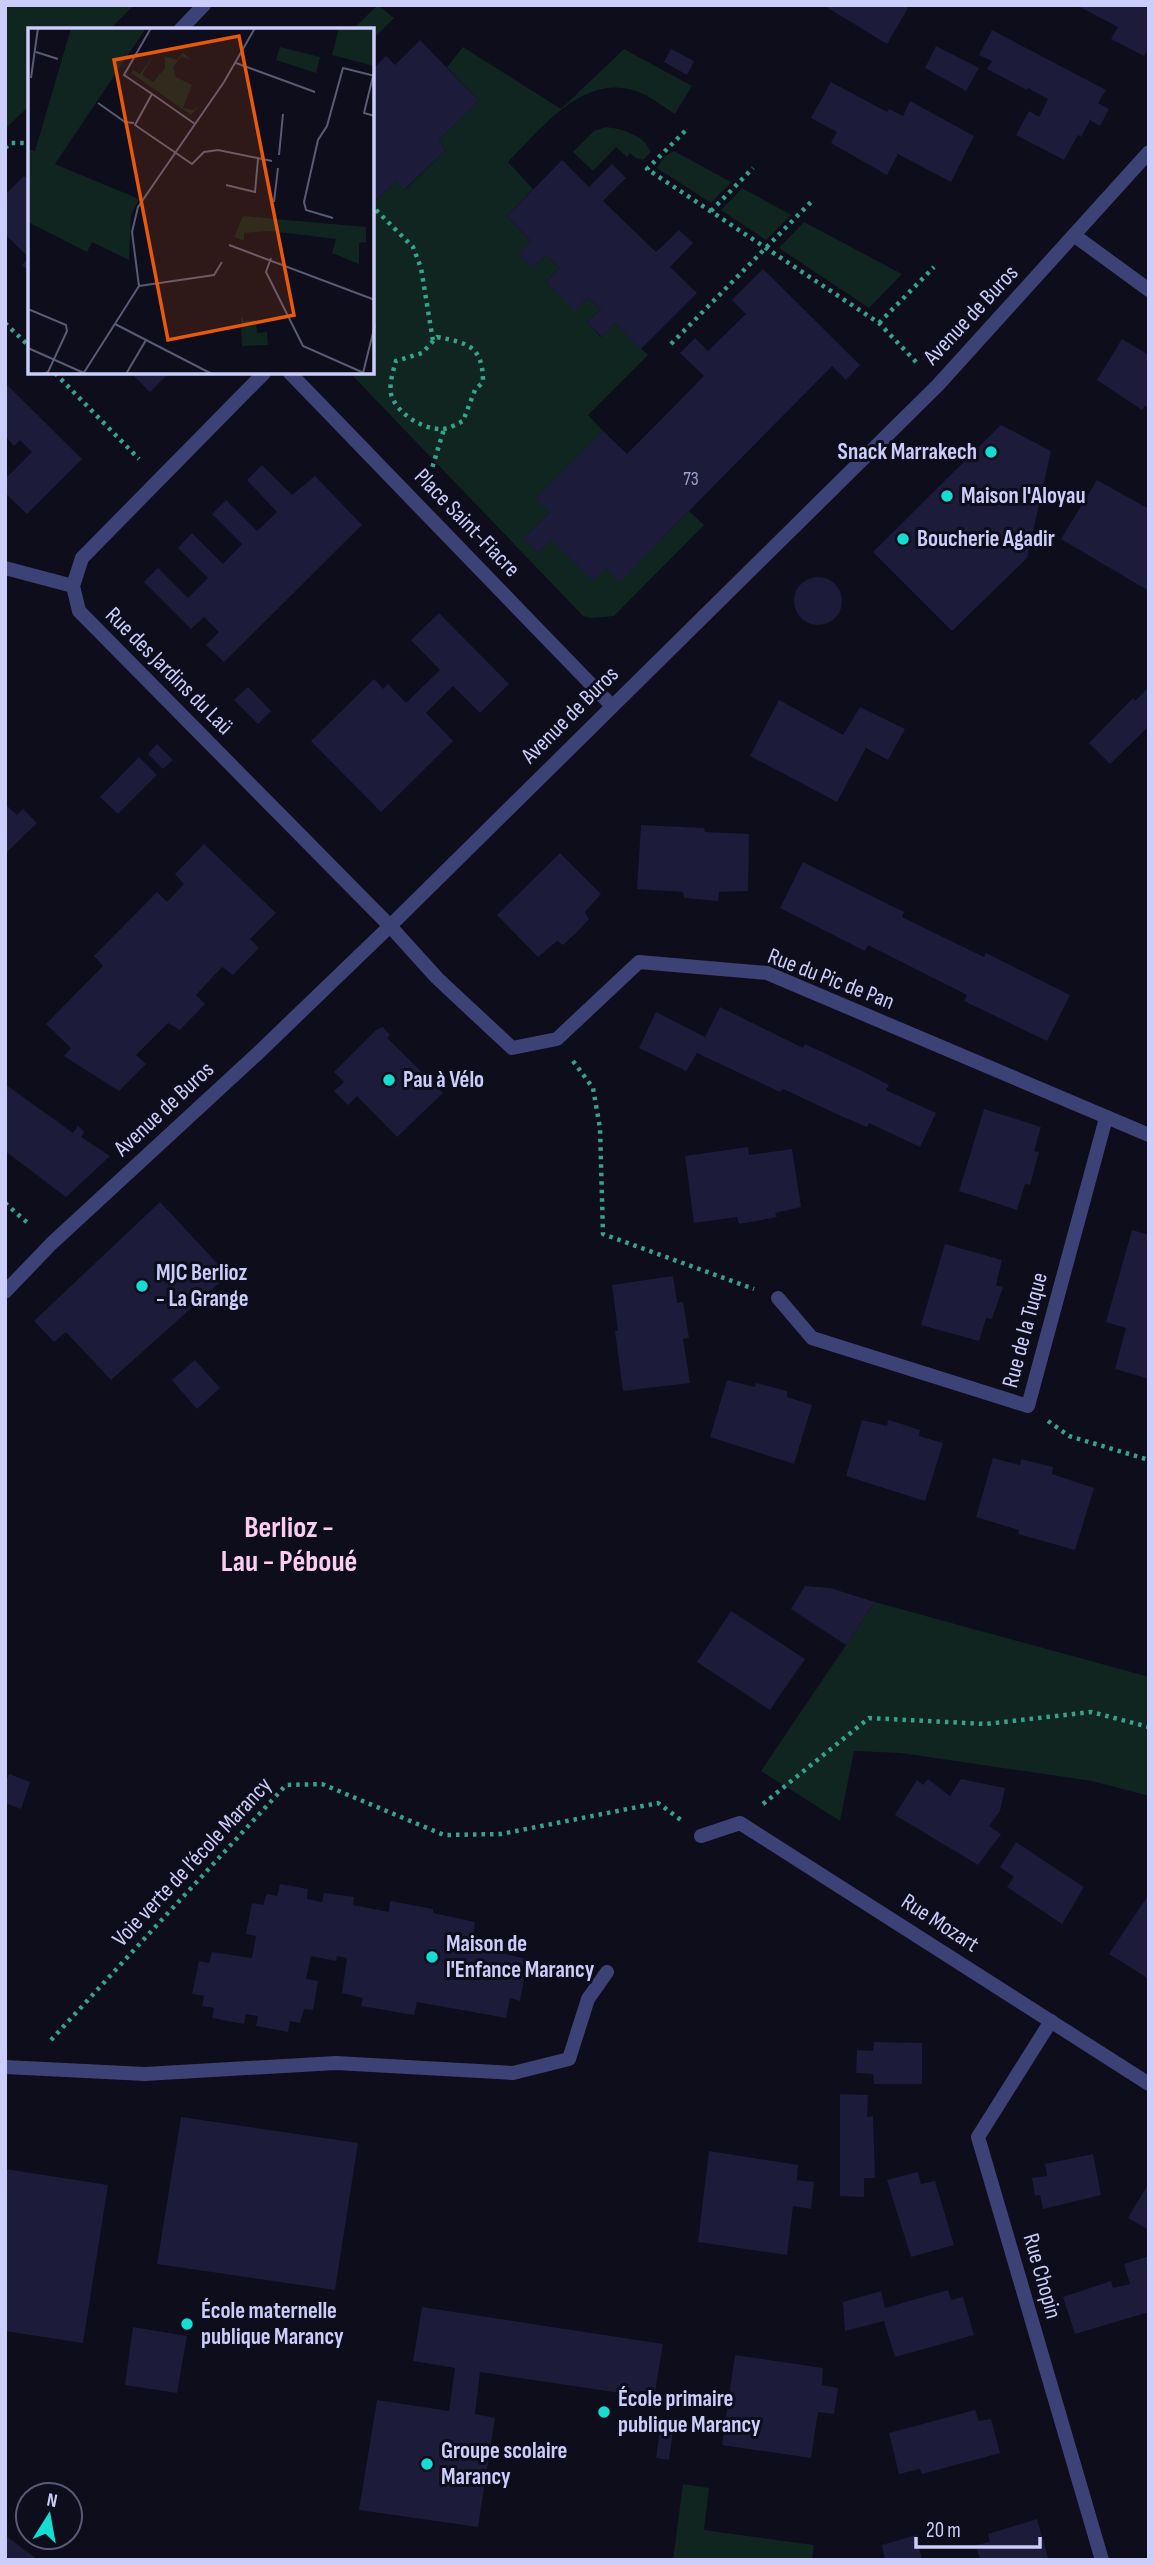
<svg xmlns="http://www.w3.org/2000/svg" width="1154" height="2565" viewBox="0 0 1154 2565" font-family="'Sofia Sans Condensed',sans-serif">
<style>
.green{fill:#102420}
.building{fill:#1c1b3a}
.lines{fill:none;stroke-linecap:round;stroke-linejoin:round}
.path{stroke:#37a28c;stroke-width:4.5;stroke-dasharray:3.5 5;stroke-linecap:butt}
.service{stroke:#3c4276;stroke-width:14}
.pedestrian{stroke:#3c4276;stroke-width:14}
.minor{stroke:#3c4276;stroke-width:14}
.poi-dot{fill:#15ddd3;stroke:#0d0d1b;stroke-width:2.5}
.labels{text-anchor:middle;dominant-baseline:central;stroke-width:6;stroke-linejoin:round;paint-order:stroke}
.number-label{font-size:19px;fill:#9fa0ca}
.street-label{font-size:23px;fill:#cbcdfa;stroke:#0d0d1b}
.poi-label{font-size:23px;font-weight:bold;fill:#cbcdfa;stroke:#0d0d1b;text-anchor:start}
.district-label{font-size:30px;font-weight:bold;fill:#facdf1;stroke:#0d0d1b}
.inset-road{fill:none;stroke:#595a74;stroke-width:2}
.view{fill:#e8590c;fill-opacity:0.15;stroke:#e8590c;stroke-width:3.5}
.inset-edge{fill:none;stroke:#cbcdfa;stroke-width:3.5}
</style>
<rect width="100%" height="100%" fill="#0d0d1b"/>
<g class="green">
<polygon points="5,5 134,5 109,30 30,30 30,105 5,129"/>
<polygon points="378,5 394,18 373,39 373,30 352,30"/>
<path d="M463,47L561,109L624,49L692,86L675,114C665,108 654,99 643,94C587,68 543,127 508,162L533,189L507,216L531,241L519,254L533,268L546,255L559,268L546,282L575,310L588,297L601,309L587,322L601,337L615,323L648,355L588,415L603,431L536,498L550,512L524,538L538,553L551,540L606,568L619,581L689,511L704,525L614,616L591,618L583,616L350,373H373V203L396,181L405,190L446,150L438,141L479,101L447,67Z"/>
<path d="M606,127C623,129 644,135 651,152L643,160L636,158L630,153L627,157L616,147L593,171L573,152L594,131Z"/>
<polygon points="674,151 731,182 711,203 657,168 664,157"/>
<polygon points="742,188 791,215 766,240 721,210"/>
<polygon points="804,222 902,274 869,308 779,248"/>
<polygon points="875,1602 1149,1677 1149,1796 1092,1781 901,1753 854,1751 840,1821 761,1771"/>
<polygon points="683,2484 709,2488 704,2530 814,2545 812,2560 673,2560"/>
</g>
<g class="building">
<polygon points="823,5 903,5 908,8 887,44"/>
<polygon points="1076,5 1149,5 1149,47 1144,56 1111,39 1118,27"/>
<polygon points="992,30 1106,90 1098,103 1109,109 1100,126 1090,120 1081,137 1078,135 1064,160 1016,135 1029,111 1039,117 1048,99 1028,88 1027,90 987,69 992,61 979,55"/>
<polygon points="420,40 479,101 438,141 446,150 404,190 396,181 373,203 373,69 386,56 395,65"/>
<polygon points="936,46 979,68 966,91 925,68"/>
<polygon points="671,49 694,61 687,75 664,62"/>
<polygon points="831,82 887,112 889,109 903,116 910,101 974,136 951,182 898,154 887,175 831,143 837,132 811,118"/>
<polygon points="562,160 589,187 612,164 626,178 603,201 656,252 679,230 693,243 670,267 697,293 641,349 615,323 602,337 587,322 601,309 588,297 575,311 546,282 559,268 546,255 533,268 518,254 531,241 507,216"/>
<polygon points="24,176 30,181 30,272 22,265 29,258 5,234 5,195"/>
<polygon points="763,269 860,365 846,380 832,366 619,582 606,568 593,581 551,540 538,553 523,539 550,512 535,499 603,431 627,454 704,376 680,353 695,338 708,351 746,314 732,300"/>
<polygon points="1122,339 1149,355 1149,408 1145,406 1142,410 1097,380"/>
<polygon points="131,373 169,373 150,392"/>
<polygon points="5,383 82,459 27,514 5,493 5,479 32,452 20,440 14,446 5,436"/>
<polygon points="1001,425 1051,451 1027,558 952,631 873,552"/>
<polygon points="262,465 292,495 315,476 362,525 224,662 206,645 219,632 204,617 191,629 144,582 158,568 188,598 208,578 178,548 192,533 223,564 242,544 212,514 226,500 257,531 277,512 247,480"/>
<polygon points="1097,480 1149,509 1149,591 1061,539"/>
<circle cx="818" cy="601" r="24"/>
<polygon points="439,613 509,684 480,713 453,686 426,713 453,741 381,812 311,741 374,679 383,689 388,684 406,703 440,670 411,640"/>
<polygon points="248,687 271,711 258,724 234,700"/>
<polygon points="1149,687 1149,726 1110,764 1089,743 1133,698 1135,701"/>
<polygon points="779,700 843,735 860,707 905,729 888,760 866,748 837,802 750,756"/>
<polygon points="157,744 173,760 163,769 148,754"/>
<polygon points="139,757 157,775 118,814 100,797"/>
<polygon points="5,804 17,815 23,809 37,823 5,854"/>
<polygon points="641,825 704,828 705,832 749,834 748,891 719,892 718,901 684,898 683,892 637,889"/>
<polygon points="204,844 276,913 250,939 259,948 233,975 222,967 196,995 205,1004 180,1030 168,1023 136,1055 146,1064 119,1091 64,1056 71,1048 46,1024 103,966 94,956 157,892 167,902 184,884 175,874"/>
<polygon points="560,853 601,894 585,912 589,919 577,932 563,945 557,941 538,957 497,915"/>
<polygon points="803,862 904,912 902,917 918,925 984,957 986,953 1070,995 1047,1041 964,1001 967,995 868,945 865,951 780,908"/>
<polygon points="720,1007 803,1048 805,1044 860,1070 889,1085 886,1090 936,1113 920,1147 869,1123 867,1127 839,1115 783,1089 780,1092 697,1053 686,1071 639,1048 656,1012 705,1037"/>
<polygon points="383,1027 390,1035 387,1038 443,1093 397,1137 357,1096 348,1105 334,1091 344,1082 334,1072 376,1030"/>
<polygon points="5,1084 73,1133 78,1126 84,1132 81,1137 110,1156 66,1197 5,1151"/>
<polygon points="984,1109 1041,1127 1034,1151 1039,1152 1030,1185 1025,1184 1017,1210 959,1191"/>
<polygon points="748,1147 749,1155 792,1149 801,1207 775,1213 777,1217 739,1224 737,1217 694,1223 685,1156"/>
<polygon points="160,1202 228,1275 111,1380 66,1332 54,1342 34,1321"/>
<polygon points="1132,1230 1149,1235 1149,1379 1115,1369 1126,1328 1106,1322"/>
<polygon points="945,1244 1002,1260 996,1285 1003,1287 992,1319 986,1318 979,1341 921,1325"/>
<polygon points="673,1276 677,1303 683,1302 689,1338 683,1339 690,1383 623,1391 615,1331 618,1331 612,1285"/>
<polygon points="195,1360 220,1388 197,1409 172,1380"/>
<polygon points="727,1380 755,1387 756,1383 787,1391 787,1397 812,1405 794,1464 710,1437"/>
<polygon points="862,1420 887,1426 888,1420 905,1425 920,1430 919,1436 943,1443 925,1501 846,1476"/>
<polygon points="993,1458 1020,1465 1021,1459 1053,1467 1052,1474 1094,1488 1075,1550 1018,1534 1019,1530 976,1517"/>
<polygon points="805,1586 830,1588 875,1602 846,1645 791,1609"/>
<polygon points="731,1611 805,1659 770,1710 697,1662"/>
<polygon points="9,1774 30,1782 21,1809 5,1803 5,1784"/>
<polygon points="928,1779 950,1796 961,1779 1005,1788 1000,1811 989,1826 1001,1834 978,1865 895,1815 917,1780 923,1785"/>
<polygon points="1016,1842 1084,1887 1062,1924 1007,1887 1014,1877 1000,1867"/>
<polygon points="280,1884 308,1889 307,1899 322,1902 324,1893 354,1897 353,1905 389,1912 390,1901 433,1909 433,1913 475,1922 473,1935 506,1943 505,1954 528,1959 520,2001 510,1998 506,2018 417,2002 414,2015 361,2006 363,1998 342,1993 347,1958 337,1956 336,1961 311,1956 306,1979 318,1981 313,2010 304,2009 300,2023 290,2021 288,2032 256,2026 258,2016 246,2014 244,2024 212,2018 214,2008 202,2006 204,1996 192,1994 199,1961 209,1963 212,1952 252,1958 256,1936 246,1934 252,1903 263,1905 267,1894 277,1896"/>
<polygon points="1149,1894 1149,1979 1109,1954"/>
<polygon points="874,2042 922,2043 922,2084 874,2084 873,2074 856,2073 857,2050 873,2051"/>
<polygon points="840,2094 868,2095 867,2117 873,2116 875,2178 864,2178 864,2197 840,2196"/>
<polygon points="181,2117 358,2143 335,2290 157,2264"/>
<polygon points="709,2151 798,2165 797,2180 814,2182 811,2209 793,2206 787,2255 698,2242"/>
<polygon points="1093,2154 1101,2195 1043,2209 1040,2195 1035,2196 1032,2178 1047,2176 1045,2164"/>
<polygon points="5,2169 108,2185 83,2343 5,2331"/>
<polygon points="918,2172 921,2184 935,2181 954,2245 911,2257 887,2180"/>
<polygon points="1149,2183 1149,2227 1147,2229 1128,2218"/>
<polygon points="1149,2256 1149,2312 1075,2334 1063,2297 1111,2281 1113,2288 1130,2284 1124,2264"/>
<polygon points="948,2290 951,2300 963,2297 974,2335 895,2357 884,2321 845,2331 843,2302 881,2291 885,2308"/>
<polygon points="422,2307 663,2344 654,2398 480,2372 475,2414 495,2418 478,2527 359,2510 377,2400 449,2411 455,2368 413,2361"/>
<polygon points="133,2327 187,2336 177,2393 125,2385"/>
<polygon points="735,2355 823,2368 822,2385 838,2388 834,2414 818,2412 811,2458 722,2445"/>
<polygon points="975,2410 979,2421 991,2419 1000,2453 922,2474 920,2469 899,2474 889,2433"/>
<polygon points="661,2422 674,2424 669,2460 656,2458"/>
<polygon points="1037,2519 1048,2558 980,2560 976,2545 990,2542 988,2534"/>
<polygon points="5,2535 38,2560 5,2560"/>
<polygon points="916,2535 922,2560 885,2560 882,2545"/>
</g>
<g class="lines">
<g class="path">
<polyline points="685,131 647,169 879,323 918,364"/>
<polyline points="5,148 11,143 30,143"/>
<polyline points="376,210 413,247 421,268 433,341"/>
<polyline points="711,211 753,168"/>
<polyline points="5,323 30,347"/>
<polyline points="879,323 934,267"/>
<path d="M437,337C468,343 483,346 483,382L475,390L463,421C457,424 449,429 442,429C423,430 396,413 391,394C389,384 393,371 396,361L422,353Z"/>
<polyline points="671,344 812,201"/>
<polyline points="55,373 139,459"/>
<polyline points="430,475 444,429"/>
<polyline points="573,1061 593,1088 600,1128 603,1234 754,1289"/>
<polyline points="5,1203 30,1225"/>
<polyline points="1048,1421 1069,1436 1149,1460"/>
<polyline points="763,1804 869,1718 986,1724 1091,1712 1149,1727"/>
<polyline points="51,2040 286,1785 322,1784 444,1835 501,1834 658,1803 681,1820"/>
</g>
<polyline class="service" points="5,2067 145,2074 336,2063 513,2073 569,2059 588,1999 607,1972"/>
<polyline class="pedestrian" points="290,373 612,706"/>
<g class="minor">
<polyline points="180,30 204,5"/>
<polyline points="1075,236 1149,290"/>
<polyline points="264,373 82,558 73,586 79,611 390,926 437,978 512,1048 557,1039 639,962 767,973 1149,1135"/>
<polyline points="5,568 73,586"/>
<polyline points="5,1292 51,1244 256,1055 390,926 938,385 1149,152"/>
<polyline points="778,1298 812,1338 1028,1406 1106,1118"/>
<polyline points="701,1836 740,1823 1149,2084"/>
<polyline points="1051,2021 978,2137 1102,2560"/>
</g>
</g>
<g class="poi-dot">
<circle cx="991" cy="452" r="7"/>
<circle cx="947" cy="496" r="7"/>
<circle cx="903" cy="539" r="7"/>
<circle cx="389" cy="1080" r="7"/>
<circle cx="142" cy="1286" r="7"/>
<circle cx="432" cy="1957" r="7"/>
<circle cx="187" cy="2324" r="7"/>
<circle cx="604" cy="2412" r="7"/>
<circle cx="427" cy="2464" r="7"/>
</g>
<g class="labels">
<g class="number-label">
<text x="691" y="479">73</text>
</g>
<g class="street-label">
<text transform="translate(971 315) rotate(-47)">Avenue de Buros</text>
<text transform="translate(467 523) rotate(46)">Place Saint-Fiacre</text>
<text transform="translate(169 671) rotate(45)">Rue des Jardins du Laü</text>
<text transform="translate(570 715) rotate(-45)">Avenue de Buros</text>
<text transform="translate(831 979) rotate(21)">Rue du Pic de Pan</text>
<text transform="translate(164 1109) rotate(-43)">Avenue de Buros</text>
<text transform="translate(1025 1330) rotate(-75)">Rue de la Tuque</text>
<text transform="translate(192 1862) rotate(-47)">Voie verte de l’école Marancy</text>
<text transform="translate(940 1923) rotate(33)">Rue Mozart</text>
<text transform="translate(1042 2276) rotate(74)">Rue Chopin</text>
</g>
<g class="poi-label">
<text x="977" y="452" text-anchor="end">Snack Marrakech</text>
<text x="961" y="496">Maison l'Aloyau</text>
<text x="917" y="539">Boucherie Agadir</text>
<text x="403" y="1080">Pau à Vélo</text>
<text x="156" y="1273">MJC Berlioz<tspan x="156" dy="26">- La Grange</tspan></text>
<text x="446" y="1944">Maison de<tspan x="446" dy="26">l'Enfance Marancy</tspan></text>
<text x="201" y="2311">École maternelle<tspan x="201" dy="26">publique Marancy</tspan></text>
<text x="618" y="2399">École primaire<tspan x="618" dy="26">publique Marancy</tspan></text>
<text x="441" y="2451">Groupe scolaire<tspan x="441" dy="26">Marancy</tspan></text>
</g>
<g class="district-label">
<text x="289" y="1528">Berlioz -<tspan x="289" dy="34">Lau - Péboué</tspan></text>
</g>
</g>
<g transform="translate(28 28)">
<rect width="346" height="346" fill="#0d0d1b"/>
<path d="M43,0H118L27,136L111,171L103,187L101,232L64,214L59,224L0,194V121L7,123ZM311,0H346V38L304,27ZM252,19L292,29L288,45L248,32ZM155,24L162,31L153,29L145,39L148,49L164,57L155,80L166,82L174,75L163,87L103,45L105,42L112,46L127,25L114,47L125,54L137,40V28L149,32ZM215,188L338,199V214L331,215V236L304,225L308,211L242,203L216,205V213L206,209ZM213,288L216,293L228,292L229,305L239,304L240,317L214,318Z" fill="#102420"/>
<path class="inset-road" d="M123,0L96,47L124,66L107,97L164,136L176,124L190,122L244,133M8,24L30,31M208,35L287,64M345,48L336,85L347,88M3,50L10,0M124,66L167,96M70,75L97,94L106,95M251,127L255,86M198,157L227,164L230,131M246,174L250,140M305,190L278,182L276,174L290,112L299,98L315,40L347,48M201,217L347,272M243,230L238,244L275,318L336,345M111,258L186,247L194,234M0,281L38,297L39,303L20,344L15,346M87,296L184,346M0,320L56,345M335,345L347,297M55,346L111,258L104,204L110,179L196,54L227,0M98,346L118,312"/>
<path class="view" d="M211,8L266,287L140,312L86,32Z"/>
<rect width="346" height="346" class="inset-edge"/>
</g>
<rect width="1154" height="2565" fill="none" stroke="#cbcdfa" stroke-width="14"/>
<g transform="translate(49 2516) rotate(11)"><circle r="33" fill="#0d0d1b" stroke="#595a74" stroke-width="2"/>
<path d="M0-5L12 26L0 18L-12 26Z" fill="#15ddd3"/>
<text y="-10" font-size="19" font-weight="bold" text-anchor="middle" fill="#cbcdfa">N</text>
</g>
<path d="M916 2537v10h124v-10" fill="none" stroke="#cbcdfa" stroke-width="3.5"/>
<text x="926" y="2537" font-size="21" fill="#cbcdfa" stroke="#0d0d1b" stroke-width="5" paint-order="stroke">20 m</text>
</svg>
